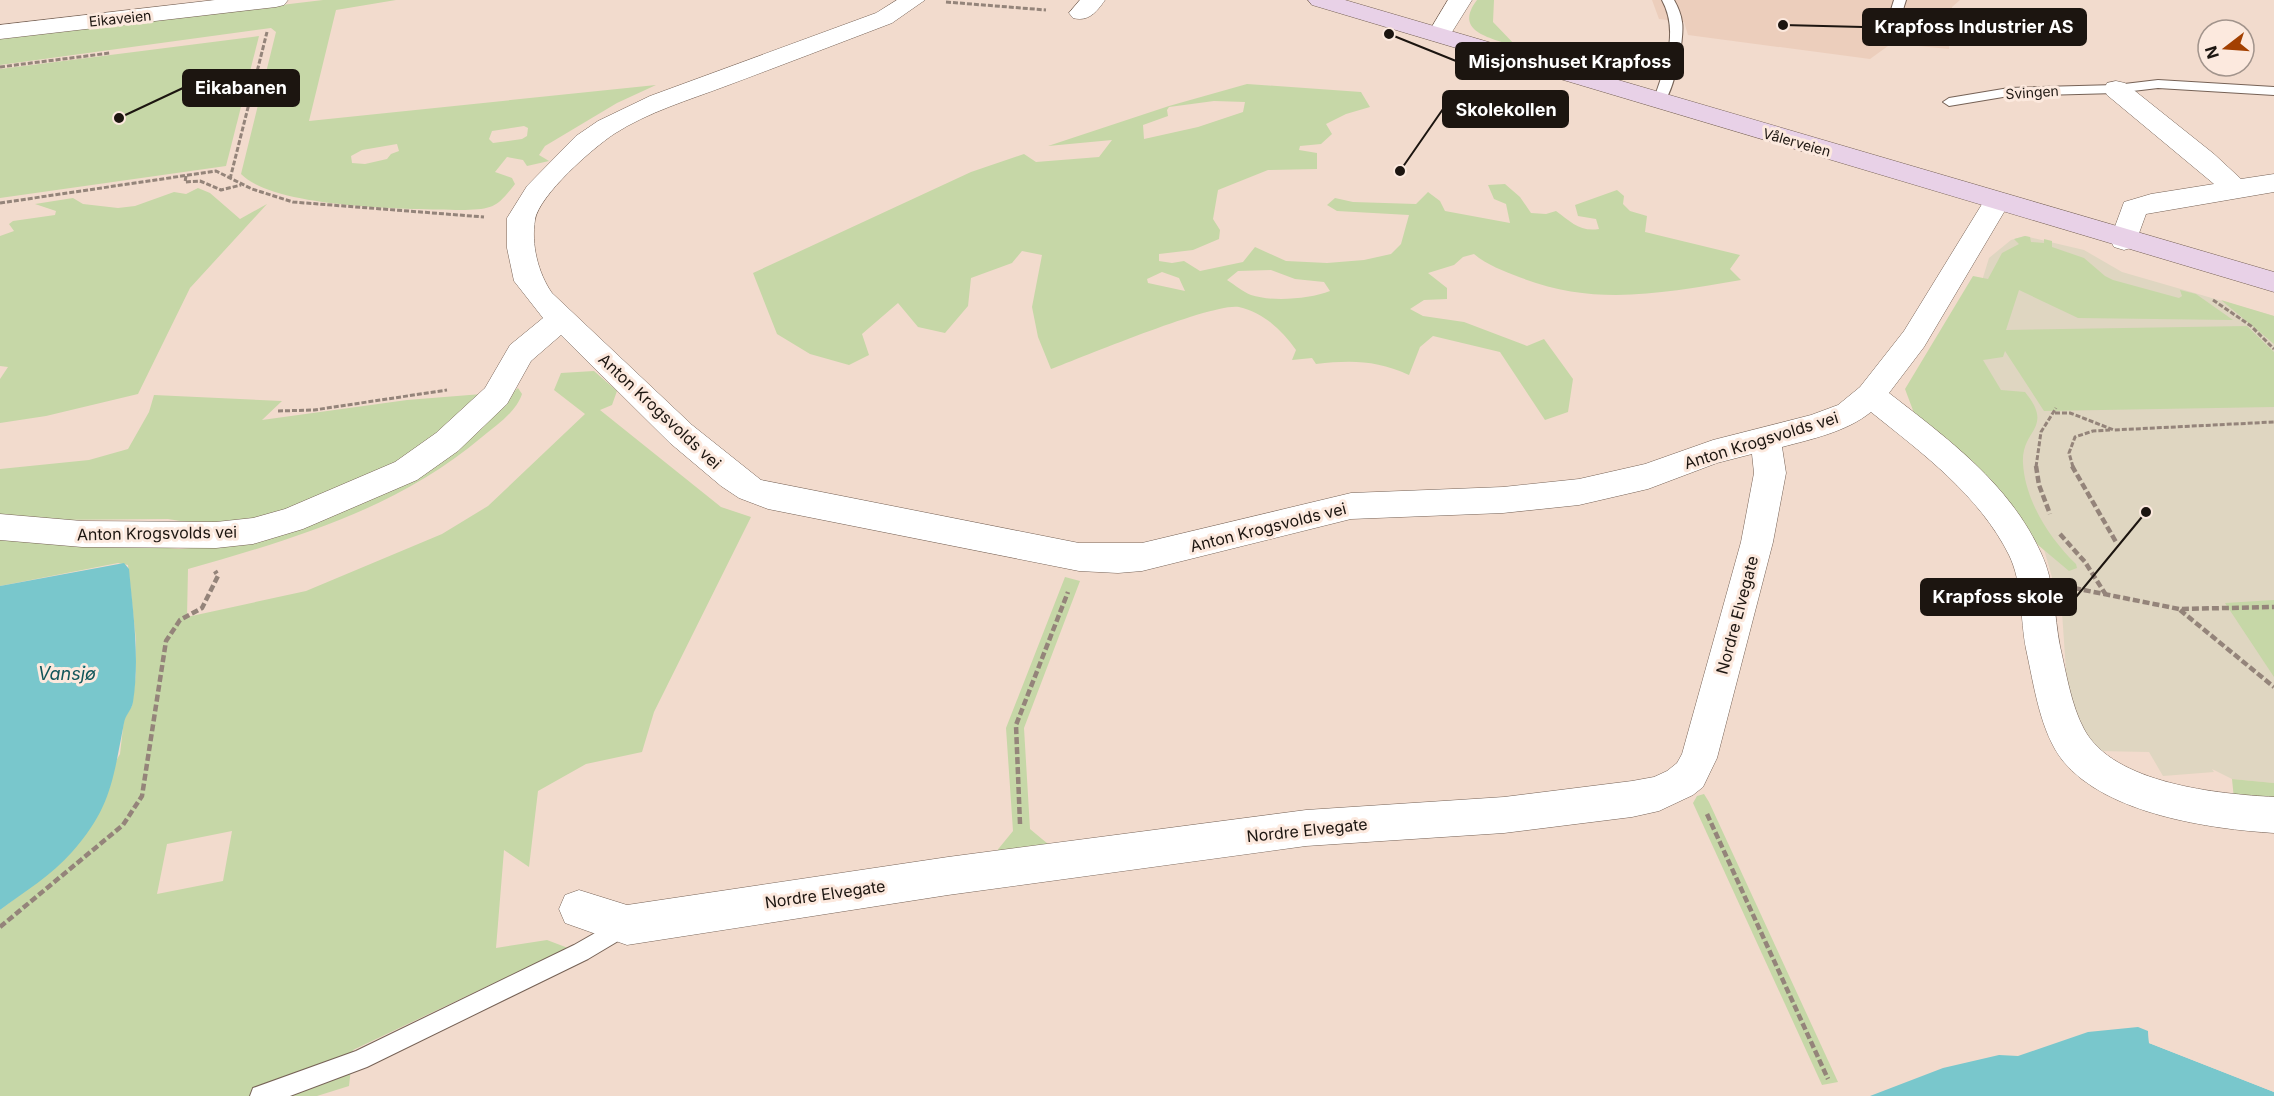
<svg xmlns="http://www.w3.org/2000/svg" width="2274" height="1096" viewBox="0 0 2274 1096" font-family="Inter,sans-serif">
<style>
.built{fill:#eccebc}
.education{fill:#dfd6c1}
.green{fill:#c6d7a7;fill-rule:evenodd}
.water{fill:#79c7cc}
.pier{fill:#f2dbcd}
.lines{fill:none;stroke-linecap:round;stroke-linejoin:round}
.lane-casing{stroke:#766256;stroke-width:2}
.street-casing{stroke:#766256;stroke-width:1}
.secondary-casing{stroke:#766256;stroke-width:1}
.path-far1{stroke:#94847a;stroke-width:3;stroke-dasharray:5 2;stroke-linecap:butt}
.path{stroke:#94847a;stroke-width:4.5;stroke-dasharray:7 3;stroke-linecap:butt}
.lane{fill:#fff;fill-rule:evenodd}
.street{fill:#fff;fill-rule:evenodd}
.secondary{fill:#e8d1e7;fill-rule:evenodd}
.labels{text-anchor:middle;dominant-baseline:central;stroke-width:6;stroke-linejoin:round;paint-order:stroke}
.far-street-label{font-size:14px;fill:#1c1510;stroke:#fce9de}
.street-label{font-size:16px;fill:#1c1510;stroke:#fce9de}
.water-label{font-size:18px;font-style:italic;fill:#12565a;stroke:#fce9de}
.leader{fill:none;stroke:#1c1510;stroke-width:2}
.callout-dot{fill:#1c1510;stroke:#fce9de;stroke-width:2}
.callout{fill:#1c1510;stroke:#1c1510;stroke-width:2}
.callout-label{font-size:18px;text-anchor:middle;font-weight:bold;fill:#fff}
</style>
<rect width="100%" height="100%" fill="#f2dbcd"/>
<polygon class="built" points="1652,0 1960,0 1952,7 1949,49 1888,43 1888,46 1870,59 1688,35 1684,22 1659,19"/>
<polygon class="education" points="2025,236 2084,250 2122,272 2274,316 2274,783 2232,779 2212,769 2214,772 2163,776 2149,752 2097,751 2084,734 2067,685 2062,612 2041,539 1943,360 1981,284 1989,258 2011,240"/>
<g class="green">
<path d="M323,0H396L336,10L309,121L656,85L617,103L545,146L539,155L549,161L527,166L523,160L507,157L495,172L512,178L515,184C497,207 494,209 465,210C415,209 275,209 241,174L276,32L271,28L0,65V39ZM524,126L528,128L527,136L522,139L493,143L489,139L492,131ZM397,144L399,151L391,154L387,159L365,164L352,163L351,156L362,150Z"/>
<path d="M1477,0H1494L1493,22L1517,47C1493,38 1452,33 1477,0Z"/>
<polygon points="259,36 226,166 0,198 0,69"/>
<path d="M1247,84L1361,92L1370,107L1346,114L1326,124L1332,134L1321,144L1300,146L1299,150L1317,153V169L1268,170L1218,190L1213,219L1220,230L1219,239L1193,250L1159,254V261L1172,263L1184,261L1200,271L1243,262L1255,247L1286,261L1327,263L1364,260L1391,254L1401,244L1409,215L1337,211L1327,205L1335,198L1353,202L1416,204L1428,192L1440,201L1445,211L1510,223L1506,204L1494,199L1488,185L1505,184L1520,197L1531,213L1546,214L1556,211C1571,222 1580,232 1599,229L1596,219L1578,216L1575,205L1617,190L1624,196L1623,204L1630,211L1647,216L1645,232L1740,255L1730,269L1741,280C1662,293 1596,307 1519,277C1504,271 1487,265 1474,254L1463,257L1454,265L1428,273L1447,288V299L1424,300L1410,309L1423,316L1464,322L1527,346L1544,339L1573,379L1568,412L1545,420L1500,352L1433,336L1420,347L1409,375C1376,360 1351,360 1316,364L1312,358L1292,360L1296,350C1282,330 1264,313 1239,307C1214,302 1083,357 1051,369L1038,337L1032,307L1042,255L1022,251L1012,263L971,278L968,306L945,333L918,327L898,303L862,334L869,355L849,365L810,354L777,334L753,273L971,172L1024,154L1036,162L1099,157L1112,140L1048,146L1169,106ZM1214,101L1245,102L1243,112L1198,127L1144,139L1143,125L1168,116L1167,110L1169,107ZM1271,270L1295,279L1324,282L1330,291C1310,299 1272,302 1251,295C1243,292 1235,285 1227,280L1238,271ZM1162,272L1179,278L1185,291L1148,283L1147,279Z"/>
<polygon points="198,188 210,193 240,219 267,204 190,288 138,394 46,416 0,423 0,379 8,367 0,366 0,236 14,231 9,224 13,221 55,215 56,211 35,204 73,198 83,204 118,208 135,206 174,192 186,194"/>
<path d="M2025,236L2030,237L2031,242L2044,243V239L2052,241V247L2084,258L2105,276L2113,280L2179,298L2182,296L2180,290L2196,294L2233,320L2078,318L2019,290L2006,330L2247,326L2274,352V407L2044,411L2005,351L2003,357L1983,360L2001,390L2025,392C2055,429 2021,429 2023,463C2025,501 2050,539 2076,564L2077,568L2069,571L2038,545L2024,525L1914,413L1905,389L1973,276L1988,279L2002,253L2019,244L2014,239Z"/>
<polygon points="2221,300 2274,316 2274,344"/>
<path d="M594,371L617,391L612,405L600,410L721,507L751,517L654,712L642,752L586,764L538,791L529,867L504,850L496,948L547,940L568,948L353,1050L349,1086L317,1096H0V910L55,868L120,754L124,719L132,706L136,674V640L128,565L118,563L0,586V533L179,549L203,547L296,527L507,398L518,388L522,394C516,412 497,425 482,437C397,509 293,539 188,569L187,617L306,591L442,534L488,506L585,414L554,390L561,373ZM232,831L223,881L157,894L167,844Z"/>
<polygon points="482,394 402,465 258,524 205,525 168,519 43,520 0,517 0,469 89,460 128,449 149,412 154,395 282,401 262,420 407,400"/>
<polygon points="1065,577 1080,581 1024,728 1030,829 1048,844 995,853 1013,831 1006,728"/>
<polygon points="2274,600 2274,677 2225,603"/>
<polygon points="2232,779 2274,783 2274,805 2234,799"/>
<polygon points="1704,794 1709,802 1838,1082 1822,1085 1693,803 1697,796"/>
</g>
<g class="water">
<path d="M124,563L129,569C133,613 140,658 133,702C132,710 125,715 124,723C113,778 112,807 72,852C52,875 24,892 0,910V586Z"/>
<polygon points="2138,1027 2148,1031 2149,1043 2274,1092 2274,1096 1870,1096 1943,1068 1999,1055 2018,1056 2088,1032"/>
</g>
<polygon class="pier" points="2148,1028 2152,1041 2274,1089 2274,1092 2149,1043"/>
<g class="lines">
<defs>
<g id="lane">
<path d="M1662,0H1674C1678,7 1681,14 1682,22C1685,37 1673,102 1659,106L1653,102C1664,69 1680,33 1662,0Z"/>
<polygon points="1894,0 1906,0 1902,13 1896,17 1890,13"/>
<polygon points="2158,80 2274,87 2274,95 2158,88 2116,93 2009,96 1949,106 1943,102 1949,98 2009,88 2116,85"/>
<polygon points="623,917 630,920 633,927 630,934 588,959 367,1067 290,1096 250,1096 253,1088 356,1051 574,945"/>
</g>
<g id="street">
<polygon points="215,0 288,0 284,5 276,7 0,39 0,25"/>
<path d="M897,0H925L892,23C837,44 782,65 726,86C689,100 648,112 614,134C593,148 539,195 535,220C531,244 538,273 552,293L692,425L761,480L1079,543H1142L1351,493L1503,487L1579,479L1645,464L1713,440L1811,415L1838,405L1860,387L1904,331L1987,196L1997,193L2007,196L2010,202L1924,347L1889,393C1947,438 2010,484 2041,553C2055,582 2054,615 2060,646C2066,672 2071,705 2084,729C2113,784 2219,794 2274,797V833C2210,829 2106,814 2063,761C2040,732 2034,685 2026,649C2020,618 2023,584 2009,555C1979,495 1922,453 1871,412C1846,432 1812,439 1782,447L1786,473L1773,542L1717,758L1703,787L1693,795L1659,811L1632,817L1504,833L1306,846L948,895L627,945L565,923L559,909L565,895L579,890L627,905L948,857L1306,810L1504,797L1632,781L1654,777L1667,771L1677,763L1682,754L1741,542L1754,473L1752,454L1717,463L1648,489L1579,505L1503,513L1351,519L1142,571L1118,573L1079,571L768,509L739,498L721,486L670,443L561,335L531,361L507,404L458,451L417,480L303,529L253,544L216,548L82,547L0,540V514L82,521L216,522L253,518L285,509L395,462L436,433L485,388L510,345L543,318L514,281L507,248V218L527,186L576,136L598,121L650,96L876,13Z"/>
<path d="M1080,0H1105C1096,13 1088,22 1073,18L1069,13Z"/>
<polygon points="1448,0 1472,0 1447,40 1439,42 1431,40 1427,35"/>
<polygon points="2116,81 2125,83 2214,154 2241,179 2274,174 2274,192 2146,214 2134,247 2124,250 2114,247 2110,240 2124,202 2151,194 2214,184 2107,95 2104,89 2107,83"/>
</g>
<polygon id="secondary" points="1308,0 1345,0 2274,272 2274,292 1312,5"/>
</defs>
<use href="#lane" class="lane-casing"/>
<use href="#street" class="street-casing"/>
<use href="#secondary" class="secondary-casing"/>
<g class="path-far1">
<polyline points="946,2 1046,10"/>
<polyline points="0,67 110,53"/>
<polyline points="186,176 185,182 200,181 221,190 241,185"/>
<polyline points="230,179 267,32"/>
<polyline points="0,203 216,171 252,189 293,202 484,217"/>
<polyline points="2213,300 2251,326 2274,349"/>
<polyline points="278,411 314,410 447,390"/>
<polyline points="2055,413 2070,413 2114,430 2274,422"/>
<polyline points="2036,467 2041,432 2056,408"/>
<polyline points="2073,467 2069,453 2075,437 2093,431 2110,430"/>
</g>
<g class="path">
<polyline points="2036,466 2039,485 2050,514"/>
<polyline points="2072,466 2116,542"/>
<polyline points="2060,534 2085,562 2106,595"/>
<polyline points="2074,588 2179,609 2274,607"/>
<polyline points="2180,610 2274,687"/>
<polyline points="1707,814 1828,1079"/>
<polyline points="1020,824 1016,725 1068,592"/>
<polyline points="0,927 123,825 142,796 166,641 180,620 202,608 218,576 215,571"/>
</g>
<use href="#lane" class="lane"/>
<use href="#street" class="street"/>
<use href="#secondary" class="secondary"/>
</g>
<g class="labels">
<g class="far-street-label">
<text transform="translate(120 18) rotate(-6)">Eikaveien</text>
<text transform="translate(2032 92) rotate(-4)">Svingen</text>
<text transform="translate(1797 142) rotate(16)">Vålerveien</text>
</g>
<g class="street-label">
<text transform="translate(660 411) rotate(43)">Anton Krogsvolds vei</text>
<text transform="translate(1761 440) rotate(-17)">Anton Krogsvolds vei</text>
<text transform="translate(1268 527) rotate(-14)">Anton Krogsvolds vei</text>
<text transform="translate(157 533) rotate(-1)">Anton Krogsvolds vei</text>
<text transform="translate(1737 615) rotate(-75)">Nordre Elvegate</text>
<text transform="translate(1307 830) rotate(-6)">Nordre Elvegate</text>
<text transform="translate(825 894) rotate(-8)">Nordre Elvegate</text>
</g>
<g class="water-label">
<text x="67" y="673">Vansjø</text>
</g>
</g>
<path class="leader" d="M1783 25L1863 27M1389 34L1456 61M119 118L183 88M1400 171L1443 109M2146 512L2076 597"/>
<g class="callout-dot">
<circle cx="1783" cy="25" r="6"/>
<circle cx="1389" cy="34" r="6"/>
<circle cx="119" cy="118" r="6"/>
<circle cx="1400" cy="171" r="6"/>
<circle cx="2146" cy="512" r="6"/>
</g>
<g class="callout">
<rect x="1863" y="9" width="223" height="36" rx="6"/>
<rect x="1456" y="43" width="227" height="36" rx="6"/>
<rect x="183" y="70" width="116" height="36" rx="6"/>
<rect x="1443" y="91" width="125" height="36" rx="6"/>
<rect x="1921" y="579" width="155" height="36" rx="6"/>
</g>
<g class="callout-label">
<text x="1974" y="33">Krapfoss Industrier AS</text>
<text x="1570" y="68">Misjonshuset Krapfoss</text>
<text x="241" y="94">Eikabanen</text>
<text x="1506" y="116">Skolekollen</text>
<text x="1998" y="603">Krapfoss skole</text>
</g>
<g transform="translate(2226 48) rotate(253)"><circle r="28" fill="#fce9de" stroke="#a2948c" stroke-width="1.5"/>
<path d="M0-4.5L10 22L0 15L-10 22Z" fill="#a34001"/>
<text y="-9" font-size="16" font-weight="bold" text-anchor="middle" fill="#1c1510">N</text>
</g>
</svg>
